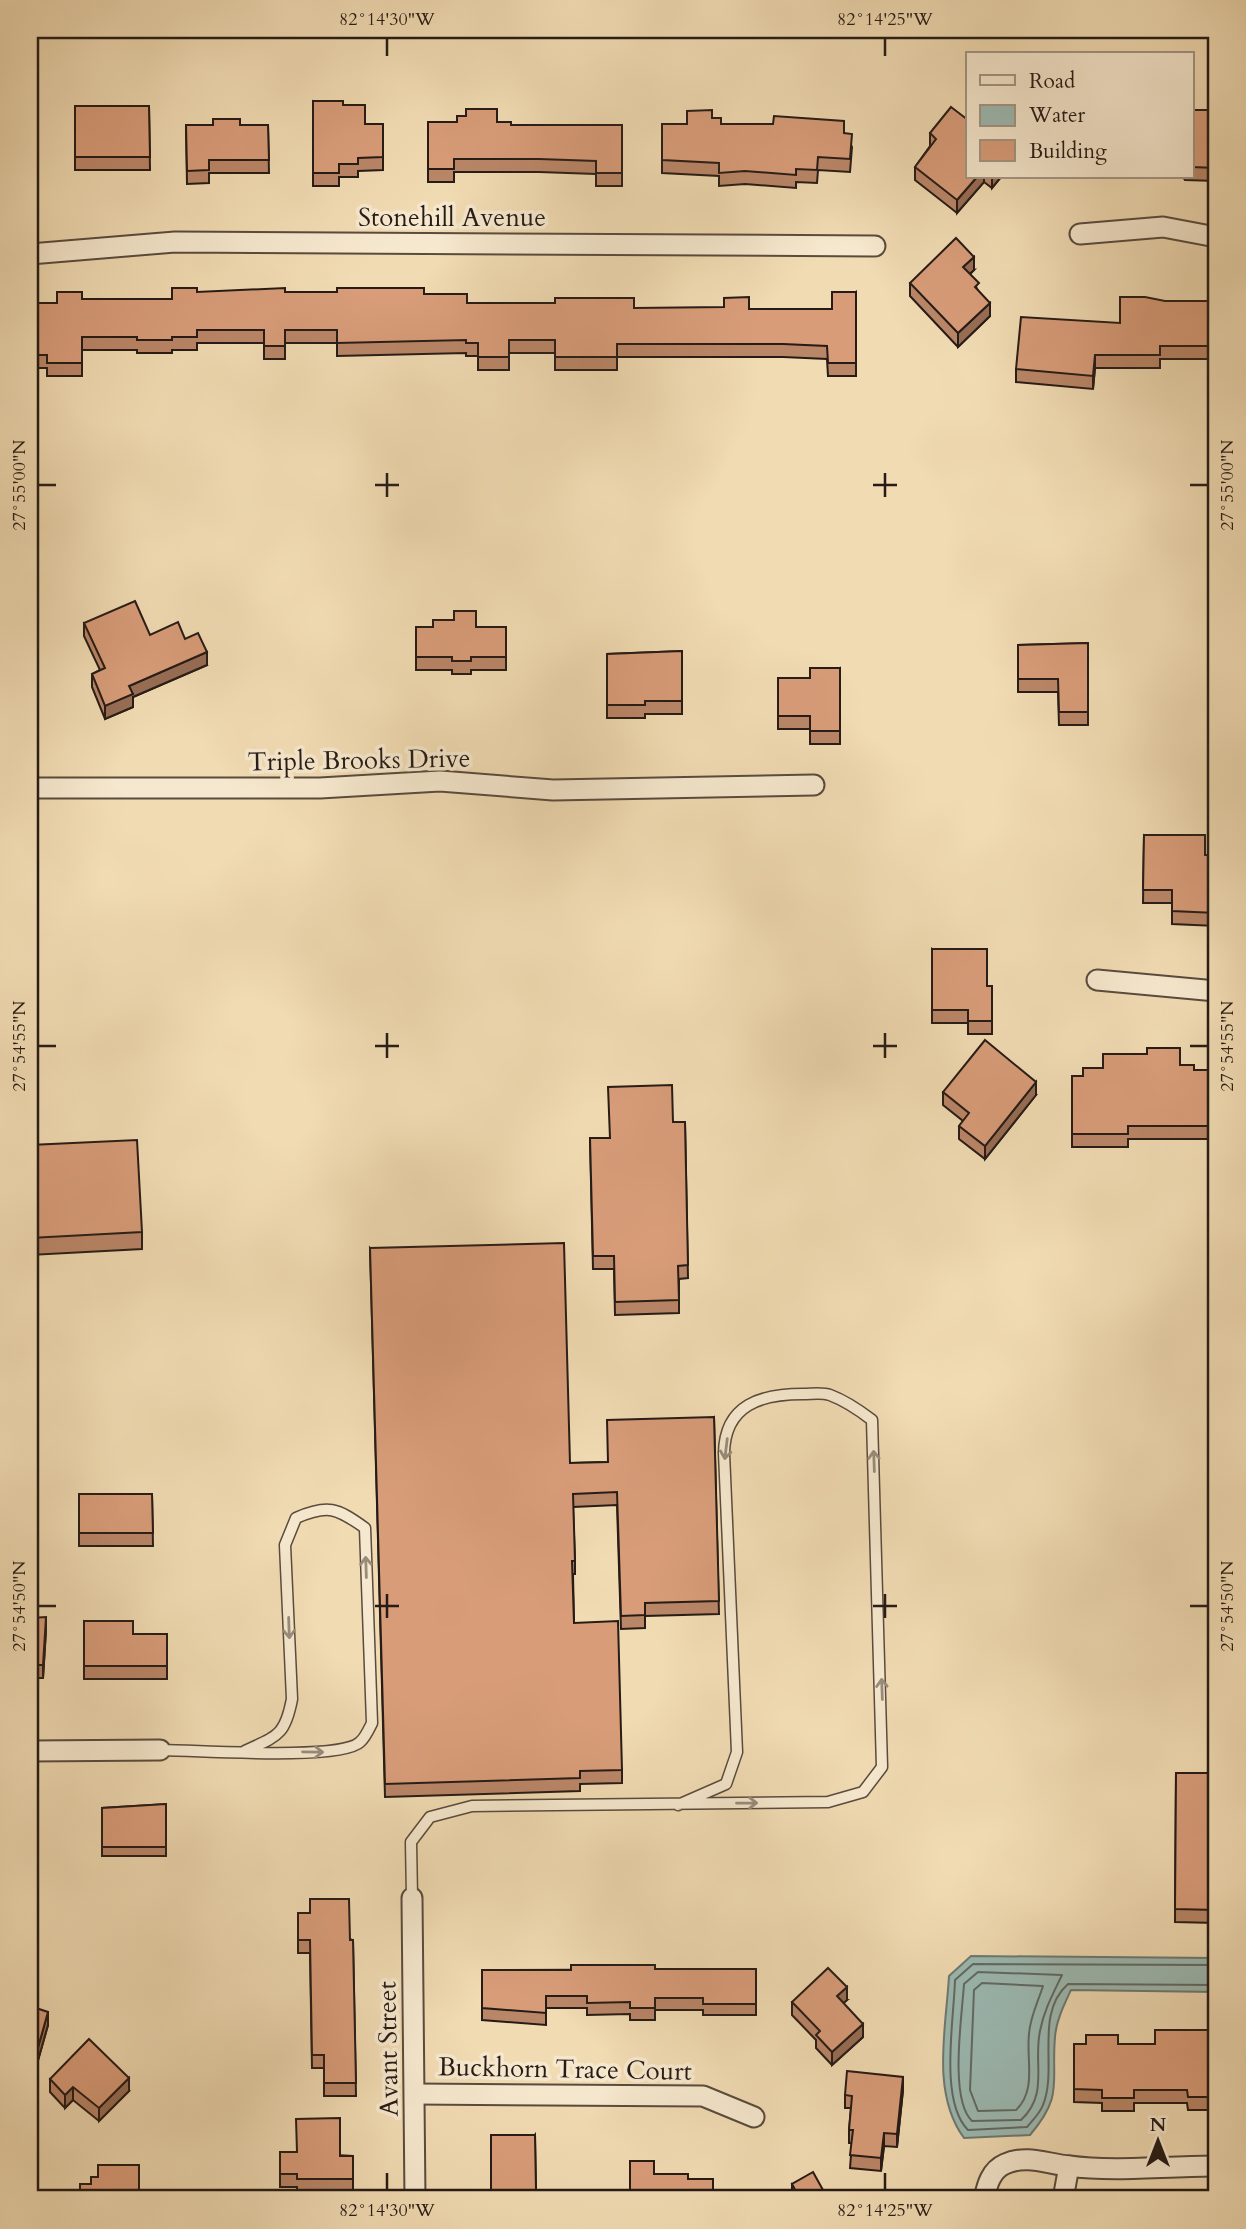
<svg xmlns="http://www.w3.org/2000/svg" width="1246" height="2229" viewBox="0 0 1246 2229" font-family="Cardo,serif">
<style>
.water{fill:#9cbab3;stroke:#6d7a74;stroke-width:2}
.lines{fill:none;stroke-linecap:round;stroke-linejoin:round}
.shore{stroke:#616a64;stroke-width:2}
.lane-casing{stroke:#594b3d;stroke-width:13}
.street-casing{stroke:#594b3d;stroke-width:23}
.lane{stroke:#f6e8ce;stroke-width:10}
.street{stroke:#f6e8ce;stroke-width:19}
.wall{fill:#ba8668;stroke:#261b16;stroke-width:2}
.shaded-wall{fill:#976d55;stroke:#261b16;stroke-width:2}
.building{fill:#d89c79;stroke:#261b16;stroke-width:2}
.oneway{stroke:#988c7b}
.ticks{fill:none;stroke:#261b16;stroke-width:2.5}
.labels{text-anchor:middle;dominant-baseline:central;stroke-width:7;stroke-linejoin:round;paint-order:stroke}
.street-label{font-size:26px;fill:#261b16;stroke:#f6e8ce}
.neatline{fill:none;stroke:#261b16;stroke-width:2.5}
.ticks-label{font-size:18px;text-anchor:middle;fill:#261b16}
</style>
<rect width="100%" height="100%" fill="#f1dbb3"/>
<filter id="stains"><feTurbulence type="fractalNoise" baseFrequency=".00286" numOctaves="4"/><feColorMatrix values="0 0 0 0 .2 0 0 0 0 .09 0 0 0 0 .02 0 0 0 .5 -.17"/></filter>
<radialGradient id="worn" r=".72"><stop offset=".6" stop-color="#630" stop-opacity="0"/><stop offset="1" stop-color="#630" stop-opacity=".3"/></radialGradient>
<path class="water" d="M971,1956L1216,1958V1992L1071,1990C1064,2005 1056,2021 1055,2037C1051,2083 1064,2095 1030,2135L964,2138C931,2093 946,2029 949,1976Z"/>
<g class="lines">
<g class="shore">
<path d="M1216,1965L973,1964L955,1980C954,2020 939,2101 968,2130L1027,2127C1033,2120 1040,2113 1043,2105C1058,2068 1034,2014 1068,1984L1216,1985"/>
<path d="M978,1972L1062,1975C1053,1994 1044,2010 1040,2031C1033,2064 1049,2094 1021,2120L972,2121C949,2099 962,2016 964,1984Z"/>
<path d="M982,1983L1043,1986C1038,2002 1030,2017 1029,2034C1026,2060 1037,2090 1016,2110L978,2111L970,2090L974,1990Z"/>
</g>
<defs>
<g id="lane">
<path d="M160,1750C194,1750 340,1761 360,1742C365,1738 369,1729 372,1723L365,1528C337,1508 328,1504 296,1518L285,1545L292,1699C285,1736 277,1736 245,1751"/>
<path d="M412,1898L411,1842L430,1817L472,1806L828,1802L863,1792L882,1767L872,1420C859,1410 846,1401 830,1395C822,1392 812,1394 803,1394C762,1394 725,1404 724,1453L737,1752L726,1784L678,1805"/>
</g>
<g id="street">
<polyline points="1080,234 1163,227 1216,237"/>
<polyline points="30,254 175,242 875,246"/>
<polyline points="30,788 320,788 440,781 553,790 814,785"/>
<polyline points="1097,980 1216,991"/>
<polyline points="30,1751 160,1750"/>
<polyline points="412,1898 415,2199"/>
<polyline points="415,2094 703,2096 754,2117"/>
<path d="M984,2199C987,2185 991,2170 1005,2164C1027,2154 1047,2164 1069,2166C1112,2172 1172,2166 1216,2166"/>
<polyline points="1063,2199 1069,2166"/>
</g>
</defs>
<use href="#lane" class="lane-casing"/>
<use href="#street" class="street-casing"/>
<use href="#lane" class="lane"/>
<use href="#street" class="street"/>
</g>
<g class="wall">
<polygon points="313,101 343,105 365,124 383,124 383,170 358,171 358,177 339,177 339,186 313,186"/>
<polygon points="75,106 149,106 150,170 75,170"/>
<polygon points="1192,110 1216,110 1216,181 1185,180 1183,177 1192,177"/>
<polygon points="30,118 32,123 37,123 37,176 30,176"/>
<polygon points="712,118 721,124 773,124 844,133 852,147 850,172 818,170 817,183 796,182 796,188 745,184 719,186 719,176 662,173 662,124 687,124"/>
<polygon points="968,120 968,177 1001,177 992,188 984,182 957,213 915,180 915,167 930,146 930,133"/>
<polygon points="428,122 497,122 511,125 622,125 622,186 596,186 596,174 539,172 454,172 454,182 428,182"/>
<polygon points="186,125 268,125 269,173 209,173 209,183 187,184"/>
<polygon points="974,270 970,274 990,316 958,347 910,296 910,283"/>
<polygon points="197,292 424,294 467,303 634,308 749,309 832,309 856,292 856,376 828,376 827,359 783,357 617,357 617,370 555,370 555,353 509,353 509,370 478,370 478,356 466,356 466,353 337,356 337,343 285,343 285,359 264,359 264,343 197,343 197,350 172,350 172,353 137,353 137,350 82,350 82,376 47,376 47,368 30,368 30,303 57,303 82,299 172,299"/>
<polygon points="1165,301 1216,301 1216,359 1160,359 1160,368 1095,368 1093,389 1016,382 1016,369 1120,323"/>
<polygon points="84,623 150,635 185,639 207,665 133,697 133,707 105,719 92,687 92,674 100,670 84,636"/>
<polygon points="416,627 506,627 506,670 471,670 471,674 452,674 452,670 416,670"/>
<polygon points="1088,643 1088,725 1059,725 1058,692 1018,692 1018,645"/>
<polygon points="682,651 682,714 645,714 645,718 607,718 607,654"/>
<polygon points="840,668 840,744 810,744 810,729 778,729 778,678 810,678"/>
<polygon points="1144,835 1205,855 1216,855 1216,926 1172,924 1172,903 1143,903"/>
<polygon points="932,949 987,986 992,986 992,1034 968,1034 968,1023 932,1023"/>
<polygon points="1180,1065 1194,1070 1208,1084 1216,1084 1216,1139 1128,1139 1128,1147 1072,1147 1072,1076 1083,1076 1103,1068"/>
<polygon points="943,1092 1036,1095 985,1159 959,1139 959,1126 963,1121 943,1105"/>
<polygon points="673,1122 685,1122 688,1278 679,1279 679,1313 615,1315 614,1269 593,1269 590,1138 609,1138"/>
<polygon points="30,1145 142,1232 142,1249 30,1255"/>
<polygon points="370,1248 570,1463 608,1462 714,1417 719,1614 645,1616 645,1628 621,1629 617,1505 573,1507 575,1561 575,1574 573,1574 574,1623 622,1770 622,1783 580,1784 580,1791 385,1797"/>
<polygon points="79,1494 152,1494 153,1546 79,1546"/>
<polygon points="30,1618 46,1630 43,1678 30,1678"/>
<polygon points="84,1621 133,1634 167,1634 167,1679 84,1679"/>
<polygon points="1176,1773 1216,1773 1216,1923 1175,1922"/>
<polygon points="30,1798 37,1798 38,1854 30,1854"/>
<polygon points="166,1804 166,1856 102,1856 102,1808"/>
<polygon points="298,1926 353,1940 356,2096 324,2096 324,2068 312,2068 310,1953 298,1953"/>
<polygon points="756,1969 756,2015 703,2015 703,2010 655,2010 655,2020 630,2020 630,2014 587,2015 587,2008 546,2008 546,2025 482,2020 482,1970"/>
<polygon points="847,2000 843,2003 863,2037 832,2065 816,2048 816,2040 792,2015 792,2002"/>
<polygon points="30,2006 48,2025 35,2071 30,2069"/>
<polygon points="1216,2030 1216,2110 1188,2110 1187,2103 1134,2103 1134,2111 1102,2111 1102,2103 1074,2102 1074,2044 1155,2044"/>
<polygon points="50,2079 129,2091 99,2121 73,2100 65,2108 50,2092"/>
<polygon points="903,2090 897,2147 884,2146 881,2171 850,2168 852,2143 849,2143 849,2130 851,2108 845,2108 845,2095"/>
<polygon points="535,2135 536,2199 491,2199"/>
<polygon points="280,2152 353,2156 353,2192 297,2193 297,2187 280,2187"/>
<polygon points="792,2184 828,2199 793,2199 792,2197"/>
</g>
<g class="shaded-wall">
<polygon points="977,177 984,177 984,182 957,213 957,200"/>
<polygon points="992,177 1001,177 992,188"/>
<polygon points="974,257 974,270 963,280 963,267"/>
<polygon points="990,303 990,316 958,347 958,333"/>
<polygon points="1095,355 1095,368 1093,389 1093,376"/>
<polygon points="207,652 207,665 133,697 133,707 105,719 105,706 129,686"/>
<polygon points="1036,1082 1036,1095 985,1159 985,1146"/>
<polygon points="46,1617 46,1630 43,1678 43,1665"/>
<polygon points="847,1987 847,2000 837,2009 837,1996"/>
<polygon points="48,2012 48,2025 35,2071 35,2058"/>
<polygon points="863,2024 863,2037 832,2065 832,2052"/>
<polygon points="903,2077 903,2090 897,2147 897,2134"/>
<polygon points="129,2078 129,2091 99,2121 99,2108"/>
<polygon points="73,2087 73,2100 65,2108 65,2095"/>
<polygon points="884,2133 884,2146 881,2171 881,2158"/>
</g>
<g class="building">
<polygon points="313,101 343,101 343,105 365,105 365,124 383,124 383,157 358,158 358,164 339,164 339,173 313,173"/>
<polygon points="75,106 149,106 150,157 75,157"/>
<polygon points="951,107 968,120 968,177 977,177 957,200 915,167 936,139 930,133"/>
<polygon points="466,109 497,109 497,122 511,122 511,125 622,125 622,173 596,173 596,161 539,159 454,159 454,169 428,169 428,122 457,122 457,116 466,116"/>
<polygon points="712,110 712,118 721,118 721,124 773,124 774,116 844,121 844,133 852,134 850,159 818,157 817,170 796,169 796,175 745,171 719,173 719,163 662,160 662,124 687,124 687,111"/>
<polygon points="1192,110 1216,110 1216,168 1192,167"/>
<polygon points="30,118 32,118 32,123 37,123 37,162 30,162"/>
<polygon points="213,119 240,119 240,125 268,125 269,160 209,160 209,170 187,171 186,125 213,125"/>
<polygon points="956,238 974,257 963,267 979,283 975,287 990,303 958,333 910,283"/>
<polygon points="172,288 197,288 197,292 285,288 285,292 337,292 337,288 424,288 424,294 467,294 467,303 555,303 555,298 634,298 634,308 724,307 724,298 749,297 749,309 832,309 832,292 856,292 856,363 828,363 827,346 783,344 617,344 617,357 555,357 555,340 509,340 509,357 478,357 478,343 466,343 466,340 337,343 337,330 285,330 285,346 264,346 264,330 197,330 197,337 172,337 172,340 137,340 137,337 82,337 82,363 47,363 47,355 30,355 30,303 57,303 57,292 82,292 82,299 172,299"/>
<polygon points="1120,297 1145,297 1165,301 1216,301 1216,346 1160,346 1160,355 1095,355 1093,376 1016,369 1021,317 1120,323"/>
<polygon points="135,601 150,635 178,622 185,639 198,633 207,652 129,686 133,694 105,706 92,674 105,668 84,623"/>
<polygon points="454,611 476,611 476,627 506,627 506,657 471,657 471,661 452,661 452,657 416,657 416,627 433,627 433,620 454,620"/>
<polygon points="1088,643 1088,712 1059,712 1058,679 1018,679 1018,645"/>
<polygon points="682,651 682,701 645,701 645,705 607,705 607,654"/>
<polygon points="810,668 840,668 840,731 810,731 810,716 778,716 778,678 810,678"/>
<polygon points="1144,835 1205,835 1205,855 1216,855 1216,913 1172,911 1172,890 1143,890"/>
<polygon points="932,949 987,949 987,986 992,986 992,1021 968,1021 968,1010 932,1010"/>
<polygon points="985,1040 1036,1082 985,1146 959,1126 969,1113 943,1092"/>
<polygon points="1147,1048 1180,1048 1180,1065 1194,1065 1194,1070 1208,1070 1208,1084 1216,1084 1216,1126 1128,1126 1128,1134 1072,1134 1072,1076 1083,1076 1083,1068 1103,1068 1103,1054 1147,1054"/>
<polygon points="672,1085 673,1122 685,1122 688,1265 678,1266 679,1300 615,1302 614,1256 593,1256 590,1138 610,1138 608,1087"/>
<polygon points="137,1140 142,1232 30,1238 30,1145"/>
<polygon points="564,1243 570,1463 608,1462 607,1420 714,1417 719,1601 645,1603 645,1615 621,1616 617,1492 573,1494 575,1561 572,1561 574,1623 618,1621 622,1770 580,1771 580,1778 385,1784 370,1248"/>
<polygon points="79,1494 152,1494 153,1533 79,1533"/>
<polygon points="46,1617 43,1665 30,1665 30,1618"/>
<polygon points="84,1621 133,1621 133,1634 167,1634 167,1666 84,1666"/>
<polygon points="1176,1773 1216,1773 1216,1910 1175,1909"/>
<polygon points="30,1798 37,1798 38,1841 30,1841"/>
<polygon points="166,1804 166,1847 102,1847 102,1808"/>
<polygon points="310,1899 349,1899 350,1940 353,1940 356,2083 324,2083 324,2055 312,2055 310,1940 298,1940 298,1913 310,1913"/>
<polygon points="571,1965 655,1965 655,1969 756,1969 756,2004 703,2004 703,1998 655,1998 655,2008 630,2008 630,2002 587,2003 587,1996 546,1996 546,2013 482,2008 482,1970 571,1970"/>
<polygon points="828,1968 847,1987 837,1996 863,2024 832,2052 816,2035 820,2031 792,2002"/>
<polygon points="30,2006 48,2012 35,2058 30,2056"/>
<polygon points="1155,2030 1216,2030 1216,2097 1188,2097 1187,2090 1134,2090 1134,2098 1102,2098 1102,2090 1074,2089 1074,2044 1086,2044 1086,2035 1118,2035 1118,2044 1155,2044"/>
<polygon points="89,2039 129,2078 99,2108 73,2087 65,2095 50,2079"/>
<polygon points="847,2071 903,2077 897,2134 884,2133 881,2158 850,2155 853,2130 849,2130 852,2096 845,2095"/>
<polygon points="340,2118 340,2156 353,2156 353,2179 297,2179 297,2174 280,2174 280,2152 297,2152 296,2119"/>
<polygon points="491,2135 535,2135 536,2190 523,2190 523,2199 491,2199"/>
<polygon points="630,2161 654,2161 654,2174 688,2174 688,2179 713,2179 713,2199 630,2199"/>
<polygon points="98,2165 139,2165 139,2199 80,2199 80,2184 91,2184 91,2177 98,2177"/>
<polygon points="813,2172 828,2199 800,2199 792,2184"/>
</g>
<defs><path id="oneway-shaft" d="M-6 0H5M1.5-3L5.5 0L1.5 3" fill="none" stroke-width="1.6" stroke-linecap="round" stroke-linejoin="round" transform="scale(1.75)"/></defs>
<g class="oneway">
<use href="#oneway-shaft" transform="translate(726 1449) rotate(97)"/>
<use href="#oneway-shaft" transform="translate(874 1461) rotate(-92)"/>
<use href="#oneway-shaft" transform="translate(366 1567) rotate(-92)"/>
<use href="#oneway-shaft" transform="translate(289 1628) rotate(88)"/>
<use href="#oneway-shaft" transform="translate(882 1689) rotate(-92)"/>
<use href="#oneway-shaft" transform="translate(313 1752) rotate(1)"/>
<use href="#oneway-shaft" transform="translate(747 1803) rotate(-1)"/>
</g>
<path class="ticks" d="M387,38V56M885,38V56M387,473V497M885,473V497M38,485H56M375,485H399M873,485H897M1190,485H1208M387,1033V1058M885,1033V1058M38,1046H56M375,1046H399M873,1046H897M1190,1046H1208M387,1594V1618M885,1594V1618M38,1606H56M375,1606H399M873,1606H897M1190,1606H1208M387,2173V2190M885,2173V2190"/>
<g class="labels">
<g class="street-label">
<text x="452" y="217">Stonehill Avenue</text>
<text transform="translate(359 760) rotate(-1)">Triple Brooks Drive</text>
<text transform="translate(388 2049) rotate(-91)">Avant Street</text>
<text transform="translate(565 2069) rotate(1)">Buckhorn Trace Court</text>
</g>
</g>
<rect width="1246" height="2229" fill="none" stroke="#f1dbb3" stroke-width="77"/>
<rect x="966" y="52" width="228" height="126" fill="#f6e8ce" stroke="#a39684" stroke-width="2"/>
<rect x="980" y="75" width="35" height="10" fill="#f6e8ce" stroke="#a39684" stroke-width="2"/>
<text x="1029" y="88" font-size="21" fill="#261b16">Road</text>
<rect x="980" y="105" width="35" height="21" fill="#9cbab3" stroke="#a39684" stroke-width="2"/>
<text x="1029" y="122" font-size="21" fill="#261b16">Water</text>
<rect x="980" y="140" width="35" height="21" fill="#d89c79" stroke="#a39684" stroke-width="2"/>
<text x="1029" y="158" font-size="21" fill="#261b16">Building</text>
<g transform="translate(1158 2141)" stroke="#f6e8ce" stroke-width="5" paint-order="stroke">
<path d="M0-5L12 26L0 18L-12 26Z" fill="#261b16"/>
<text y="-10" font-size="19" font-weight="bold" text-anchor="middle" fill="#261b16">N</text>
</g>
<rect x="38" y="38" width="1170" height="2152" class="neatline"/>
<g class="ticks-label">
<text x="387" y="25">82°14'30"W</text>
<text x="885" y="25">82°14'25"W</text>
<text transform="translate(19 485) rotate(-90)" y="6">27°55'00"N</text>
<text transform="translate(1227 485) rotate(-90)" y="6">27°55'00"N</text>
<text transform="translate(19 1046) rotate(-90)" y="6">27°54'55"N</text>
<text transform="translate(1227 1046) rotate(-90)" y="6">27°54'55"N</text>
<text transform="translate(19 1606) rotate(-90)" y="6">27°54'50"N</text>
<text transform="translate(1227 1606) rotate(-90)" y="6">27°54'50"N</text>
<text x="387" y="2216">82°14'30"W</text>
<text x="885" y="2216">82°14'25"W</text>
</g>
<rect width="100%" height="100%" filter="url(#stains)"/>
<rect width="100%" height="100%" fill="url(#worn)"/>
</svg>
